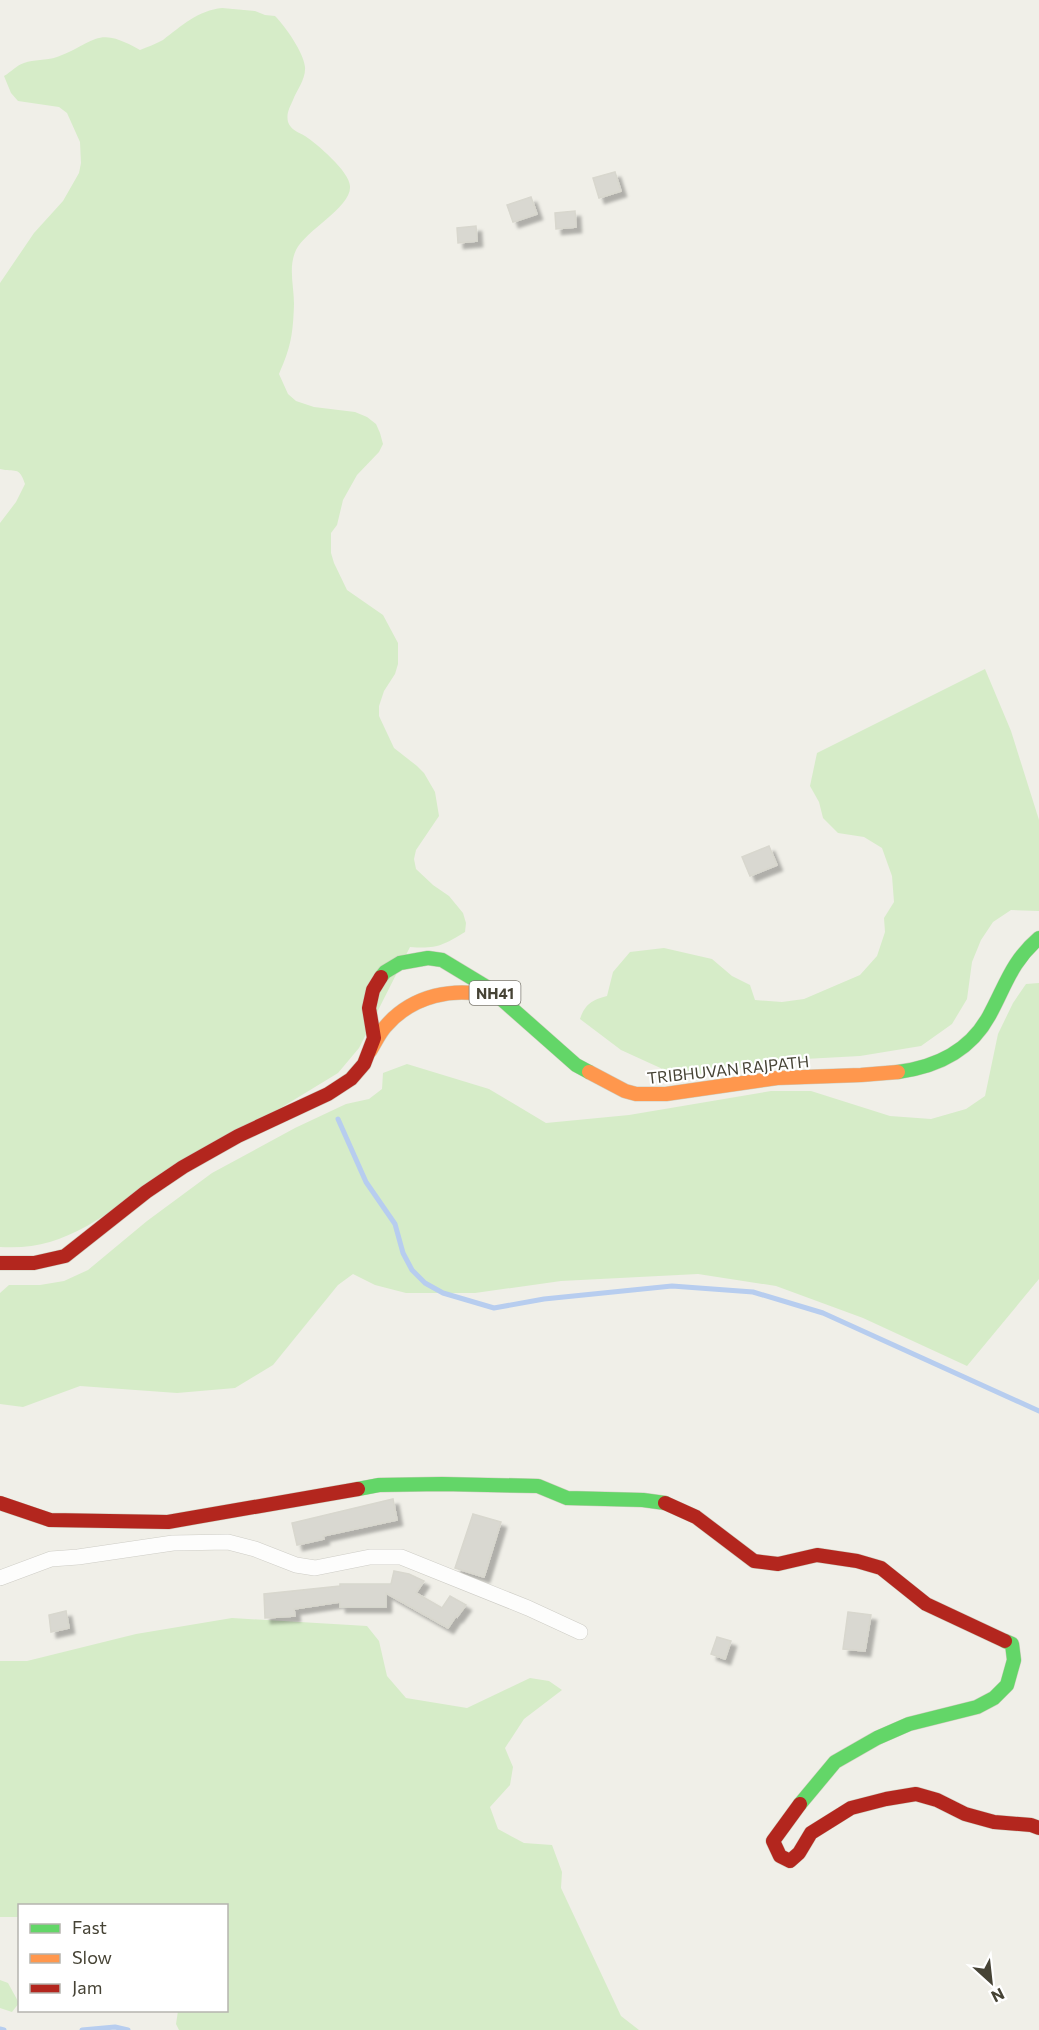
<svg xmlns="http://www.w3.org/2000/svg" width="1039" height="2030" viewBox="0 0 1039 2030" font-family="Commissioner,sans-serif">
<style>
.green{fill:#d6ecc8}
.lines{fill:none;stroke-linecap:round;stroke-linejoin:round}
.stream{stroke:#b7cdef;stroke-width:5}
.building{fill:#d9d8d1;stroke:#d8d7ce;stroke-width:1.5;filter:url(#shadow)}
.street-casing{stroke:#cecdc6;stroke-width:16}
.fast-casing{stroke:#cecdbe;stroke-width:15}
.slow-casing{stroke:#cecdbe;stroke-width:15}
.jam-casing{stroke:#cecdbe;stroke-width:15}
.street{stroke:#fdfdfc;stroke-width:15}
.fast{stroke:#63d668;stroke-width:14}
.slow{stroke:#ff974d;stroke-width:14}
.jam{stroke:#b3261e;stroke-width:14}
.labels{text-anchor:middle;dominant-baseline:central;stroke-width:4.5;stroke-linejoin:round;paint-order:stroke}
.shield{fill:#fff;stroke:#7e7b72;stroke-width:1.5}
.shield-label{font-size:15px;font-weight:bold;fill:#464335}
.street-label{font-size:16px;fill:#464335;stroke:#fff}
</style>
<defs>
<filter id="shadow"><feDropShadow dx="5.5" dy="5.5" stdDeviation="1.5" flood-color="#0004"/></filter>
</defs>
<rect width="100%" height="100%" fill="#f0efe8"/>
<g class="green">
<path d="M222,8L255,11L265,15L275,16C285,26 304,53 305,67C306,79 297,90 293,100C290,107 286,113 288,122C291,130 298,132 305,136C317,144 349,171 350,186C352,207 306,230 296,250C288,267 294,286 294,304C293,334 291,347 279,374L288,394L296,401L314,407L355,412L367,417L376,424L380,433L383,444L379,452L357,475L343,500L337,525L331,533V553L334,563L347,590L383,615L398,643V664L395,674L384,691L379,706V716L394,748L417,766L424,773L435,792L439,816L416,850L414,859L416,869L433,885L449,896L463,913L466,923L465,932C442,946 436,949 410,947L359,1048L338,1073L87,1226C57,1242 35,1249 0,1247V523L16,502L25,484C19,465 15,473 0,469V283L34,233L63,201L79,173L81,163L80,142L67,113L59,107L18,101L11,93L4,76C11,72 17,65 24,63C34,59 46,61 57,57C97,42 96,25 140,50C147,47 156,44 163,40C181,26 199,10 222,8Z"/>
<path d="M985,669L1011,731L1039,820V911L1011,910L993,922L981,940L972,962L967,999L952,1024L921,1046L860,1056L786,1060L704,1074L667,1071L621,1050L580,1019C585,1004 592,1000 607,996L613,972L630,952L664,948L712,959L732,976L750,985L755,1000L782,1002L804,999L860,975L877,956L885,932L884,918L894,902L892,876L882,848L864,837L838,833L823,818L819,802L810,786L817,753Z"/>
<polygon points="1039,983 1039,1279 967,1366 863,1318 776,1286 698,1274 561,1281 475,1293 406,1293 375,1285 353,1274 338,1285 273,1365 235,1388 177,1393 80,1386 23,1407 0,1404 0,1293 9,1285 40,1285 64,1281 88,1270 147,1221 212,1173 295,1128 346,1104 369,1099 382,1089 383,1073 407,1064 489,1089 546,1123 629,1115 771,1091 811,1091 890,1116 931,1119 966,1109 985,1096 998,1034 1013,1003 1026,984"/>
<polygon points="232,1618 367,1626 379,1641 387,1676 406,1698 467,1708 530,1678 549,1681 562,1690 524,1719 505,1748 513,1767 510,1785 490,1807 498,1829 524,1843 552,1845 562,1872 561,1888 621,2016 639,2030 179,2030 176,2024 178,2011 226,2010 226,1906 20,1906 19,1917 0,1917 0,1661 27,1661 136,1634"/>
<polygon points="0,1980 8,1983 19,2003 12,2012 0,2008"/>
</g>
<g class="lines">
<g class="stream">
<polyline points="338,1119 366,1182 395,1224 403,1253 412,1270 425,1283 443,1293 494,1308 544,1299 672,1286 753,1292 823,1313 1039,1411"/>
<polyline points="0,2029 4,2030"/>
<polyline points="82,2030 115,2027 128,2030"/>
</g>
</g>
<g class="building">
<polygon points="615,172 621,191 599,198 593,178"/>
<polygon points="531,197 537,214 513,222 507,205"/>
<polygon points="575,211 576,227 556,229 555,213"/>
<polygon points="476,226 477,241 458,243 457,228"/>
<polygon points="769,846 777,865 750,876 742,857"/>
<polygon points="393,1499 397,1520 323,1536 324,1539 297,1545 292,1523"/>
<polygon points="473,1514 501,1522 484,1577 455,1568"/>
<polygon points="394,1571 409,1574 424,1581 416,1593 442,1608 450,1596 466,1605 457,1617 456,1616 448,1628 386,1593 386,1607 340,1607 340,1602 294,1609 295,1616 265,1618 264,1594 340,1586 340,1584 391,1584"/>
<polygon points="66,1611 69,1628 51,1632 49,1615"/>
<polygon points="848,1612 871,1615 865,1651 843,1649"/>
<polygon points="717,1637 731,1641 725,1659 711,1654"/>
</g>
<g class="lines">
<defs>
<polyline id="street" points="0,1578 51,1559 78,1557 173,1543 228,1542 255,1549 296,1565 315,1568 370,1557 401,1557 528,1608 580,1632"/>
<g id="fast">
<polyline points="381,977 385,972 400,963 428,958 442,960 490,989 576,1065 589,1072"/>
<path d="M898,1072C936,1067 970,1051 989,1016C1006,985 1011,962 1039,938"/>
<polyline points="358,1489 379,1485 442,1484 538,1486 567,1498 643,1500 665,1503"/>
<polyline points="800,1804 835,1762 877,1738 909,1724 977,1707 994,1698 1007,1685 1014,1660 1012,1644 1005,1641"/>
</g>
<g id="slow">
<path d="M370,1051C375,1043 379,1034 385,1027C412,995 455,986 493,997"/>
<polyline points="589,1072 625,1091 636,1094 666,1094 777,1078 861,1075 898,1072"/>
</g>
<g id="jam">
<polyline points="0,1263 34,1263 65,1256 146,1192 183,1167 238,1136 328,1094 351,1079 364,1064 374,1038 369,1008 373,990 381,977"/>
<polyline points="0,1503 50,1520 168,1522 358,1489"/>
<polyline points="665,1503 696,1517 754,1561 778,1564 817,1555 857,1561 881,1568 926,1604 1005,1641"/>
<polyline points="800,1804 773,1841 780,1856 790,1861 799,1853 811,1833 851,1808 886,1799 916,1794 937,1800 965,1814 994,1822 1031,1825 1039,1828"/>
</g>
</defs>
<use href="#street" class="street-casing"/>
<use href="#fast" class="fast-casing"/>
<use href="#slow" class="slow-casing"/>
<use href="#jam" class="jam-casing"/>
<use href="#street" class="street"/>
<use href="#fast" class="fast"/>
<use href="#slow" class="slow"/>
<use href="#jam" class="jam"/>
</g>
<g class="labels">
<rect class="shield" x="469.5" y="981" width="51" height="24" rx="4.5"/>
<g class="shield-label">
<text x="495" y="993">NH41</text>
</g>
<g class="street-label">
<text transform="translate(728 1069) rotate(-6)">TRIBHUVAN RAJPATH</text>
</g>
</g>
<rect x="18" y="1904" width="210" height="108" fill="#ffffff" stroke="#b5b4ae" stroke-width="1.5"/>
<rect x="30" y="1924" width="30" height="9" fill="#63d668" stroke="#b5b4ae" stroke-width="1.5"/>
<text x="72" y="1934" font-size="18" fill="#464335">Fast</text>
<rect x="30" y="1954" width="30" height="9" fill="#ff974d" stroke="#b5b4ae" stroke-width="1.5"/>
<text x="72" y="1964" font-size="18" fill="#464335">Slow</text>
<rect x="30" y="1984" width="30" height="9" fill="#b3261e" stroke="#b5b4ae" stroke-width="1.5"/>
<text x="72" y="1994" font-size="18" fill="#464335">Jam</text>
<g transform="translate(991 1982) rotate(153)" stroke="#ffffff" stroke-width="4.5" paint-order="stroke">
<path d="M0-4.5L10 22L0 15L-10 22Z" fill="#464335"/>
<text y="-9" font-size="16" font-weight="bold" text-anchor="middle" fill="#464335">N</text>
</g>
</svg>
